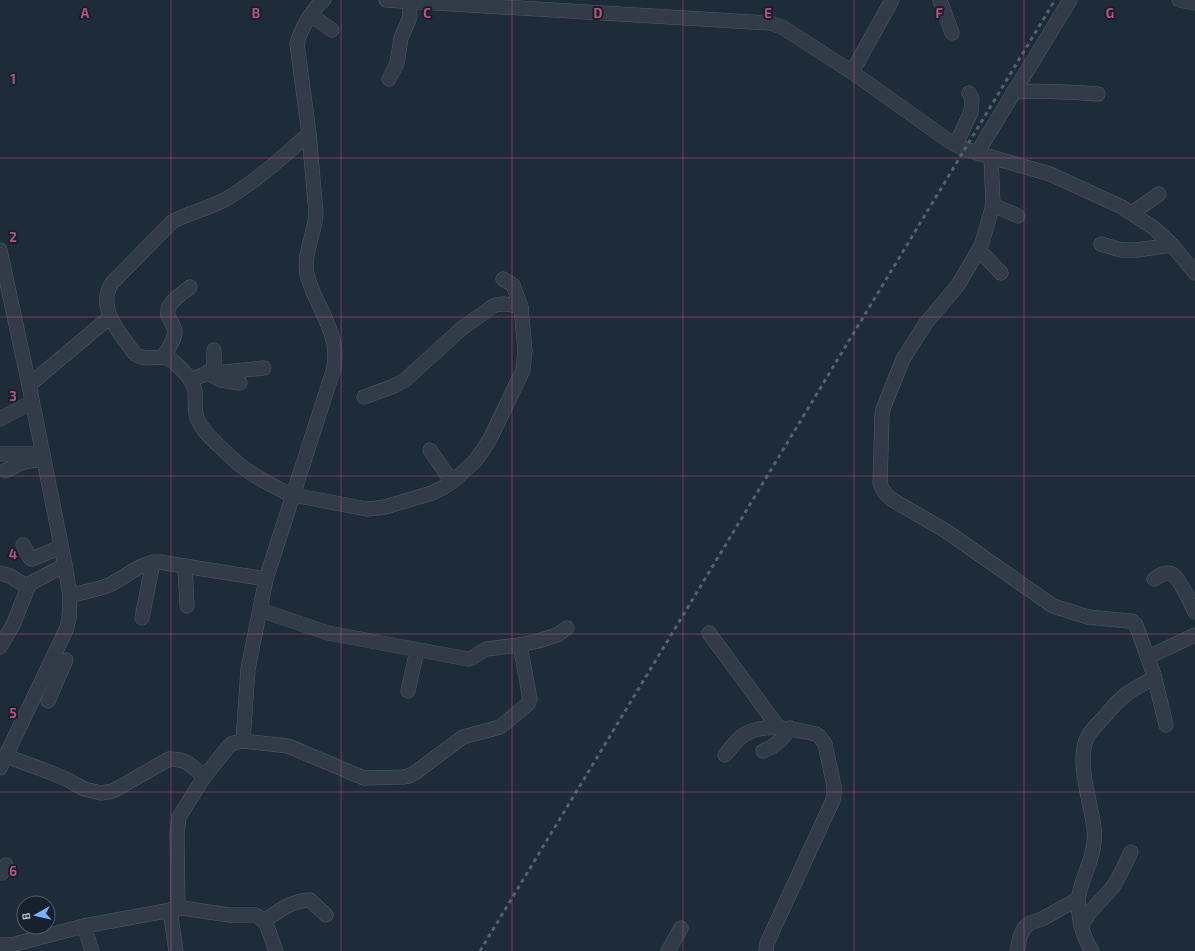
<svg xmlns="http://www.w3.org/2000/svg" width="1195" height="951" viewBox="0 0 1195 951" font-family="'Exo 2',sans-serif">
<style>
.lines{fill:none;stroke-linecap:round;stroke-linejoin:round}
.minor-casing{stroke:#4f5a67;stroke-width:15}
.minor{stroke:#323c49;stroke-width:14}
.rail{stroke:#536170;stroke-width:3;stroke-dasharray:4 4;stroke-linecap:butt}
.grid{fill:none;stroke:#ba5080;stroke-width:1;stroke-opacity:0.55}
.grid-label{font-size:13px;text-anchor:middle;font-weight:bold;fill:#ba5080;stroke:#17212d;stroke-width:4;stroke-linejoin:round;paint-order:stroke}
</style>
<rect width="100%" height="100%" fill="#1e2b38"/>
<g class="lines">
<defs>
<g id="minor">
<polyline points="386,0 770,23 782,27 852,72 949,141 965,149 991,157 1050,174 1122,207 1154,228 1172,245 1195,273"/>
<polyline points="940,0 952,33"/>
<polyline points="1179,0 1195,3"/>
<polyline points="311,15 332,30"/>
<polyline points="852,72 892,0"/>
<polyline points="389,79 397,63 401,38 410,17 409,1"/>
<path d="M1013,92C1042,90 1070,92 1098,94"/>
<polyline points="956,144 971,112 972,99 969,93"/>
<polyline points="977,153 1070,0"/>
<path d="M991,157L993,205L981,246L958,285L926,323L903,359L883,409L882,416L880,483C882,490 885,494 891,499L946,531L1053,606L1088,617L1129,621H1132L1136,625L1154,675L1166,725"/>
<polyline points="993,205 1018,216"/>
<polyline points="1132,213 1159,194"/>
<polyline points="1101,244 1121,250 1137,250 1172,245"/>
<polyline points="0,250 29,385 65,565 70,596 69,619 66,630 0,768"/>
<polyline points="979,250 1001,273"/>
<path d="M163,357C167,350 175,340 175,332C175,327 171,322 169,318C162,305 182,294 190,287"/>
<polyline points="205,374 214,368 214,350"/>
<polyline points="213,376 221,380 240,383"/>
<polyline points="191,380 205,374 264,368"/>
<polyline points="29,385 110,317"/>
<path d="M364,397L394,386L405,380L461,329L493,306C502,302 511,305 521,307"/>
<polyline points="0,419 32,402"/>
<polyline points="430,450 452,482"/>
<polyline points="0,454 43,454"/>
<polyline points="5,471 23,462 36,460"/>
<polyline points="293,495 367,509 377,508 385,507 432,493 444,487 452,482 463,472 475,461 483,450 491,437 523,370 525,351 521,307 513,285 503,279"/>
<path d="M293,496C278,488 262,481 248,471C237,464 228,454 218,445C210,437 201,429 197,418C194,410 196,400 195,391C193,380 182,369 174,362C163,351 146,364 134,353C120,333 96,308 112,283L172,222C189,212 209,209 226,199C257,181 282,157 309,134"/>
<polyline points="23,545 30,558 32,559 61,547"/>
<polyline points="185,566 187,606"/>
<polyline points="0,573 10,576 28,587"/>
<path d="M1154,579C1159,576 1166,571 1172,574C1179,577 1191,604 1195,612"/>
<path d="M70,596C82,592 97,590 109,585C126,577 139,563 159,562L266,579"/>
<polyline points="260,610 328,633 468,659 472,658 486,649 520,645 538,641 557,635 567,628"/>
<polyline points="142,618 153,562"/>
<polyline points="709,633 778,727"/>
<polyline points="0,647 13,625 28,587 31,583 65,565"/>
<polyline points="1148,657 1195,635"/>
<polyline points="408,691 417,650"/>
<polyline points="48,701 66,660"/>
<path d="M243,741L248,669L266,579L334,368C335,358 336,349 333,340C328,317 312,297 307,274C303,253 315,234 316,213L309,134L297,44C299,32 314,6 324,0"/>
<path d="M763,751C777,746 782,739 790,728"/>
<path d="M725,755C730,749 739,737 745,734C768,722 792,729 816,734L819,736L825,744L834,786V793L833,800L767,943L766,951"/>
<path d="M6,756L52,773L68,780L84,789L101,793L113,791L169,759C187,759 191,765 204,777"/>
<polyline points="0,873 2,873 6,865"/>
<polyline points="178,908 177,833 179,817 204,777 229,746 233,743 243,741 288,746 364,778 403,777 409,776 416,772 463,737 500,727 528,704 530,699 520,645"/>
<polyline points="170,910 176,951"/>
<path d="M264,921C278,911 293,900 310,900L326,915"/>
<polyline points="84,926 92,951"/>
<path d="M1081,927C1088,911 1101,901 1112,888C1120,877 1125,864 1131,852"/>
<polyline points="0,945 10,945 19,943 84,926 182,908 229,915 256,915 264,921 267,926 276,951"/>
<polyline points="668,951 681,928"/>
<polyline points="1017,951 1020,937 1024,928 1030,923 1042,919 1078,899"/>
<path d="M1092,951C1082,936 1075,908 1080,890C1086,869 1097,850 1094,828C1091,803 1076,761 1087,738C1090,731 1097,725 1102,719C1109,712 1115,703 1123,697C1131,690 1142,685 1151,679L1154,675"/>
</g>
</defs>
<use href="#minor" class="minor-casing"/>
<use href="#minor" class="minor"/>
<polyline class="rail" points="480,951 1055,0"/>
</g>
<path class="grid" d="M171,0V951M341,0V951M512,0V951M683,0V951M854,0V951M1024,0V951M0,158H1195M0,317H1195M0,476H1195M0,634H1195M0,792H1195"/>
<g class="grid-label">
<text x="85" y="18">A</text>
<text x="256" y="18">B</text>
<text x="427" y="18">C</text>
<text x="598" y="18">D</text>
<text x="768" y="18">E</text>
<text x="939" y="18">F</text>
<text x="1110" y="18">G</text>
<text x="13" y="84">1</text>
<text x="13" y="242">2</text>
<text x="13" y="401">3</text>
<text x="13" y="559">4</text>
<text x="13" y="718">5</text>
<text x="13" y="876">6</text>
</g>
<g transform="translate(36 915) rotate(262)"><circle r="19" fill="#17212d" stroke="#525d6a"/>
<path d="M0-3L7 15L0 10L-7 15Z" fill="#77b3ff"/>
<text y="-6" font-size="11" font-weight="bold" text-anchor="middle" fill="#abb7c6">B</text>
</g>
</svg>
